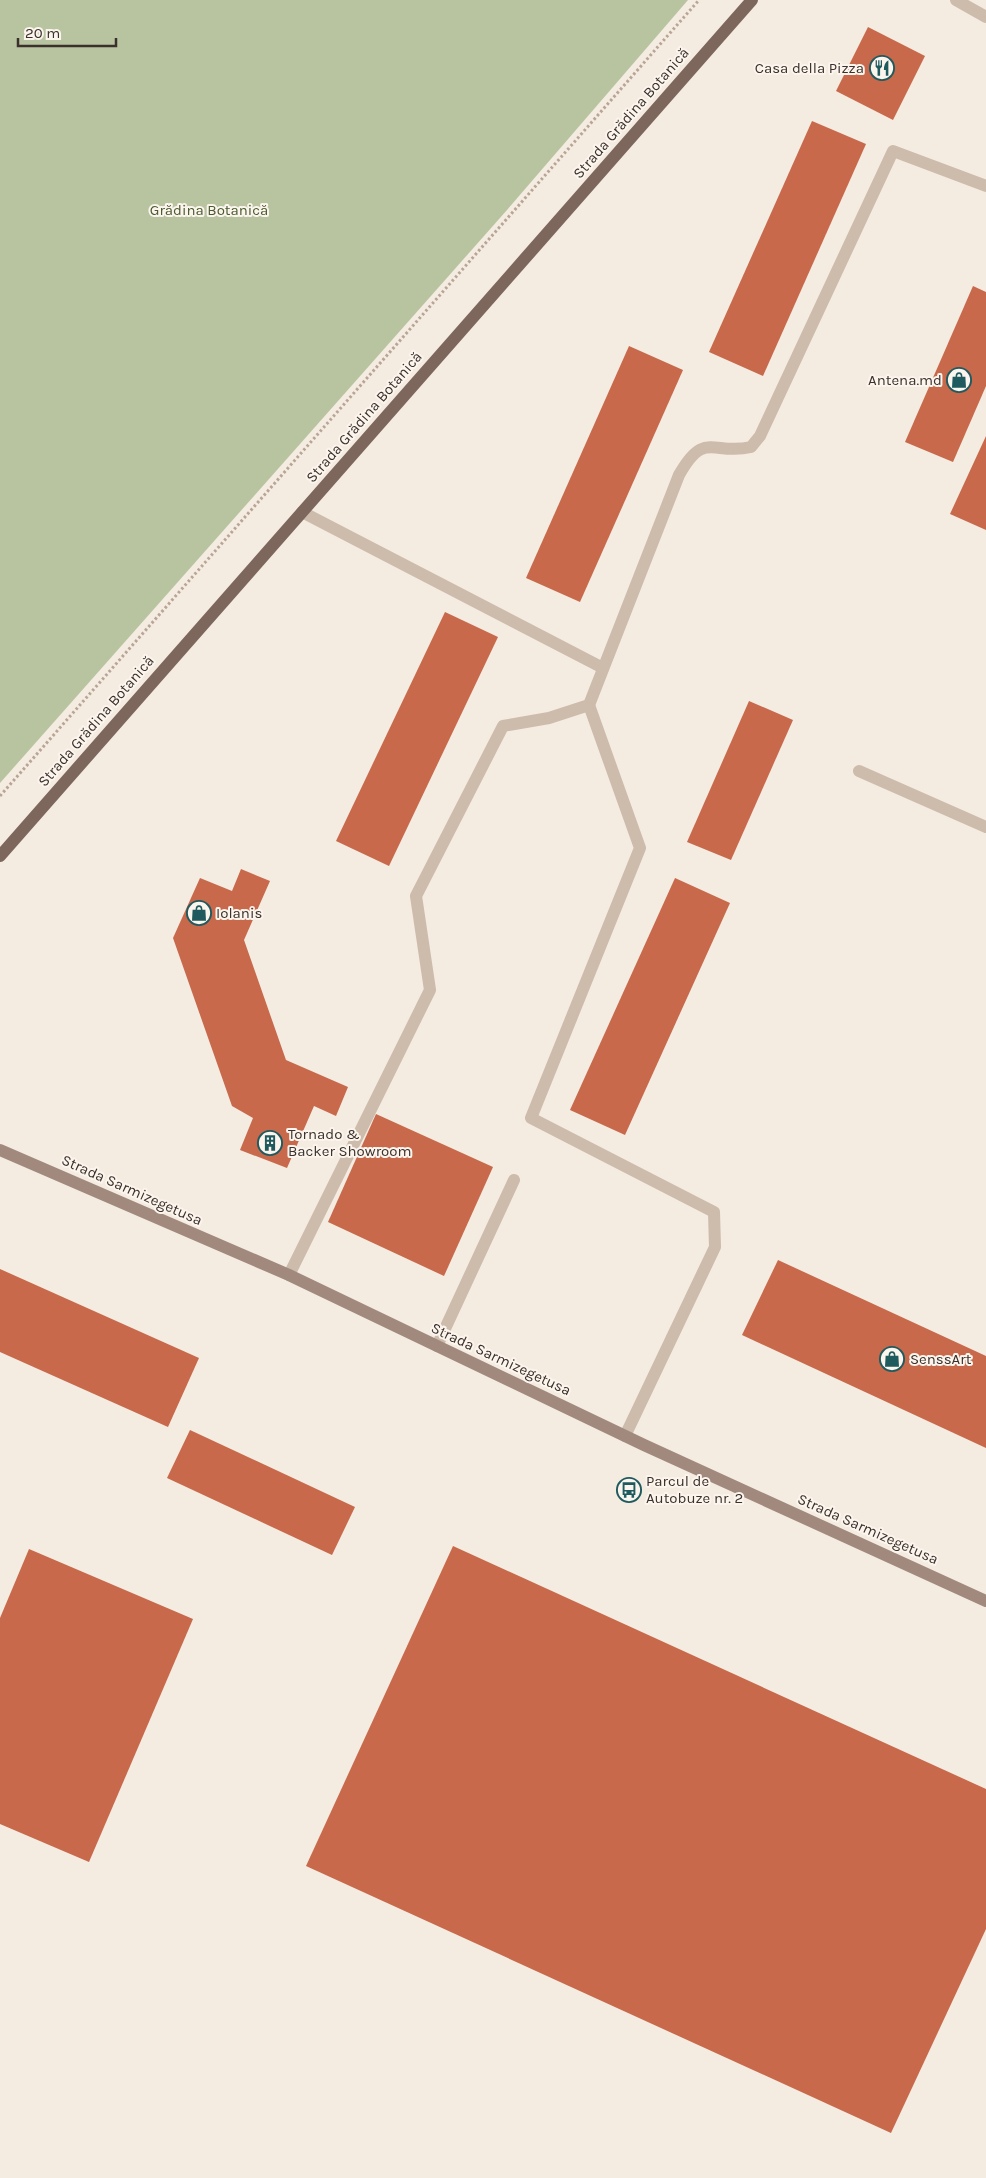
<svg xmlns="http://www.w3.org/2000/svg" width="986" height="2178" viewBox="0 0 986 2178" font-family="Karla,sans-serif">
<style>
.green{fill:#b8c4a0}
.building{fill:#c8694b}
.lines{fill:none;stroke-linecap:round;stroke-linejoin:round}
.path{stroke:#b9a596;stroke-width:3;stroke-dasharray:2.5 2.5;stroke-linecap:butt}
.lane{stroke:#cdbbac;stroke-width:12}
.secondary{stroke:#a18a7d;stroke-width:12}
.primary{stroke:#7d675c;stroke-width:12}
.labels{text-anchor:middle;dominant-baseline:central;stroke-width:4;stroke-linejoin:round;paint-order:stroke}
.poi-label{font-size:15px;fill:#3b302b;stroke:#fbf5ee;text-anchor:start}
.street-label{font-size:15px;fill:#3b302b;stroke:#fbf5ee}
.park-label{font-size:15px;fill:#4a5a2e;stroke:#fbf5ee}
</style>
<rect width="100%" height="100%" fill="#f4ebe1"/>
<polygon class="green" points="0,0 688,0 507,210 0,783"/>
<g class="building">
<polygon points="868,27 925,56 893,120 836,91"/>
<polygon points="812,121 866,144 763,376 709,352"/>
<polygon points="973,286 986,292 986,386 953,462 905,442"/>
<polygon points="629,346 683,370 580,602 526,578"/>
<polygon points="986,436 986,530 950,514"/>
<polygon points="445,612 498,637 389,866 336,841"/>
<polygon points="749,701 793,720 731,860 687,842"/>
<polygon points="241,869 270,881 244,940 286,1060 348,1087 336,1116 314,1106 287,1168 240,1150 253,1118 232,1106 173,938 200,878 232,891"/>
<polygon points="675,878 730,903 625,1135 570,1110"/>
<polygon points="376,1114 493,1167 444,1276 328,1222"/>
<polygon points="778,1260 986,1356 986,1448 742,1335"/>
<polygon points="0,1269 199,1358 168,1427 0,1352"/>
<polygon points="190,1430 355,1507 332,1555 167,1478"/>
<polygon points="453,1546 986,1789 986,1929 891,2133 306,1866"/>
<polygon points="29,1549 193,1619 89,1862 0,1824 0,1618"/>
</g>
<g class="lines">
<polyline class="path" points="0,796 699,0"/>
<g class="lane">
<polyline points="956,0 986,17"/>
<polyline points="302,512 603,668"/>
<polyline points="589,705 640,848 531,1118 714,1212 715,1247 625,1436"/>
<polyline points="859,771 986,827"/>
<path d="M289,1275L430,990L416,896L503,726L549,718L589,705L679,475C705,429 713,456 751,447L760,436L893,151L986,186"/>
<polyline points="437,1346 514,1180"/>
</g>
<polyline class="secondary" points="0,1150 289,1275 644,1445 986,1601"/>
<polyline class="primary" points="0,856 752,0"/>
</g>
<defs>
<symbol id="restaurant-ring" viewBox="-11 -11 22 22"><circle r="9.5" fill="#fbf5ee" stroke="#1f5a5e" stroke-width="1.5"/><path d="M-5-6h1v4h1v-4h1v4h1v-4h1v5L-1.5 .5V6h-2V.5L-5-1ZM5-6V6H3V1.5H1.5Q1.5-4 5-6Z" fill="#1f5a5e"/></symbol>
<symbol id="shop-ring" viewBox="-11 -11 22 22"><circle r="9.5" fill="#fbf5ee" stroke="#1f5a5e" stroke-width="1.5"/><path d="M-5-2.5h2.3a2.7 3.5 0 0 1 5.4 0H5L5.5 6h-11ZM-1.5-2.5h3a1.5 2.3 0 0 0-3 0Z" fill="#1f5a5e"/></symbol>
<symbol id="building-ring" viewBox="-11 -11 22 22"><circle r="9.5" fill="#fbf5ee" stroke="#1f5a5e" stroke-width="1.5"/><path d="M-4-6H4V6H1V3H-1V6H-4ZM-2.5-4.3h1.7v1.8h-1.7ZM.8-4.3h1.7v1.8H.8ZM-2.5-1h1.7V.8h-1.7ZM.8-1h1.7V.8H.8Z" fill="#1f5a5e"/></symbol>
<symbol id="bus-ring" viewBox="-11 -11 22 22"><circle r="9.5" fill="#fbf5ee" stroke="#1f5a5e" stroke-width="1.5"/><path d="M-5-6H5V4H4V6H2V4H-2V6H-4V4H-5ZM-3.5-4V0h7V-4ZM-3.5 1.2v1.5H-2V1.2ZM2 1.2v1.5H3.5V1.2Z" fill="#1f5a5e"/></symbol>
</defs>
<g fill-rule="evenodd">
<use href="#restaurant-ring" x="868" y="54" width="28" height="28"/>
<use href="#shop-ring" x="945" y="366" width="28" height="28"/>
<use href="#shop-ring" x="185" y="899" width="28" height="28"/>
<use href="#building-ring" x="256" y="1129" width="28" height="28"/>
<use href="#shop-ring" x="878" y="1345" width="28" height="28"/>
<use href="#bus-ring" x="615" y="1476" width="28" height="28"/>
</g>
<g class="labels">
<g class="poi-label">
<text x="864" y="68" text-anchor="end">Casa della Pizza</text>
<text x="942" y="380" text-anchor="end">Antena.md</text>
<text x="216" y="913">Iolanis</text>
<text x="288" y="1134">Tornado &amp;<tspan x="288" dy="17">Backer Showroom</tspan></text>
<text x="910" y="1359">SenssArt</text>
<text x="646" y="1481">Parcul de<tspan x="646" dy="17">Autobuze nr. 2</tspan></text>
</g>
<g class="street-label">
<text transform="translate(631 113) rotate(-49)">Strada Grădina Botanică</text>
<text transform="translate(364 417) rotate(-49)">Strada Grădina Botanică</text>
<text transform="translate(96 721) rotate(-49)">Strada Grădina Botanică</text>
<text transform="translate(132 1190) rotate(24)">Strada Sarmizegetusa</text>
<text transform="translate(501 1359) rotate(25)">Strada Sarmizegetusa</text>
<text transform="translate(868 1529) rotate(24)">Strada Sarmizegetusa</text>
</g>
<g class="park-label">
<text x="209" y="210">Grădina Botanică</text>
</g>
</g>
<path d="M18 38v8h98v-8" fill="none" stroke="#3b302b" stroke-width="2.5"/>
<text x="25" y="38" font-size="15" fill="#3b302b" stroke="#fbf5ee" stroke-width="4" paint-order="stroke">20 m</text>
</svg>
